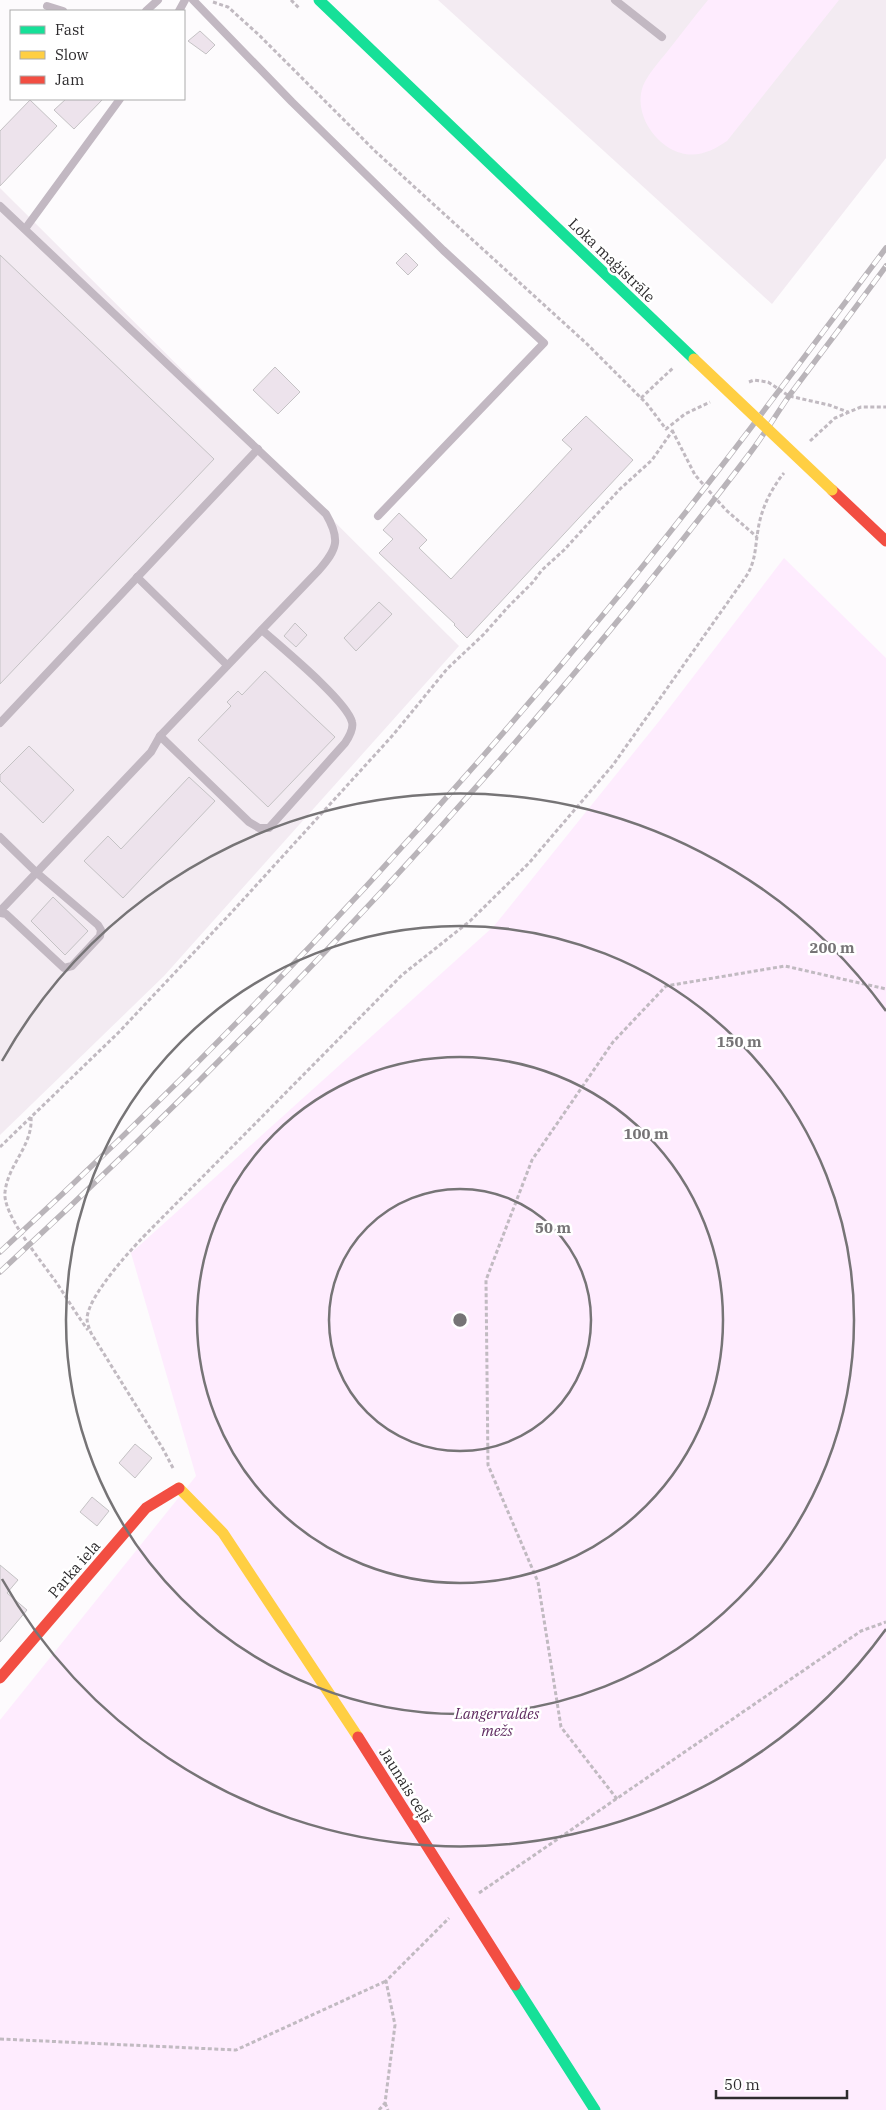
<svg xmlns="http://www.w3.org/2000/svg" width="886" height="2110" viewBox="0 0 886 2110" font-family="'IBM Plex Serif',serif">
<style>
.built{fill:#f3ebf2}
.green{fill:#feecfe}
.building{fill:#ede3ec;stroke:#c4c2c4}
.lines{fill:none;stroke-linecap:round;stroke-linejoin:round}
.path{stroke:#c1bac1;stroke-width:3;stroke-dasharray:4 2.5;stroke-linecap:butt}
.lane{stroke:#c2b8c2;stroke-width:8}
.fast{stroke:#16e098;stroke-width:11}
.slow{stroke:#ffcf43;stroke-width:11}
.jam{stroke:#f24e42;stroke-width:11}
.rail-casing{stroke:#b9b4b9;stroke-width:5.5}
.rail{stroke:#fff;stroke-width:4;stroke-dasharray:11;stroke-linecap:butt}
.slow-bridge{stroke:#ffcf43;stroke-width:11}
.ring{fill:none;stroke:#767476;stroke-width:2.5}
.labels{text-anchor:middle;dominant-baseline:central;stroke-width:5;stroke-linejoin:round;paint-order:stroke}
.street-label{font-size:15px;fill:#2e2c2e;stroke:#fff}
.park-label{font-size:15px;font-style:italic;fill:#602c61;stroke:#fff}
.centre{fill:#767476;stroke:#fff;stroke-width:2.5}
.ring-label{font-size:15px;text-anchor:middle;font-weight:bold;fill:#767476;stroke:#fff;stroke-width:5;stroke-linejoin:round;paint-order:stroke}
</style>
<rect width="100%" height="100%" fill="#fdfbfd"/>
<g class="built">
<polygon points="438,0 886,0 886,158 772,304"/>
<polygon points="0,188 459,646 164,976 0,1135"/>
</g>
<g class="green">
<path d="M708,0H839L727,141C714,150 698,158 681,153C655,146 633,113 643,86C648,74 659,62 667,52C681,34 694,17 708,0Z"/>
<polygon points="784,558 886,658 886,2110 0,2110 0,1720 196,1476 131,1253 494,926 660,720"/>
</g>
<g class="building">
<polygon points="200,31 215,45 206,54 188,41"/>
<polygon points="66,99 103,99 74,129 54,110"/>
<polygon points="30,100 57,126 0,186 0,131"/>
<polygon points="406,253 418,265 408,275 396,263"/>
<polygon points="0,255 214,459 0,684"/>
<polygon points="275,367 300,392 278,414 253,390"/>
<polygon points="586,416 633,460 467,638 454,625 455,624 379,553 393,539 383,530 399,513 427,540 419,548 451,579 572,449 562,440"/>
<polygon points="379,602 392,614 356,651 344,638"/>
<polygon points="295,623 307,635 296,647 284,636"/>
<polygon points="265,671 335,737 268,807 198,740 231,706 227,702 238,691 242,695"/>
<polygon points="29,746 74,790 43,823 0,781 0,775"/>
<polygon points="189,777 215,801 123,898 84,861 108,836 121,849"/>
<polygon points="53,897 88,931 65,955 31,921"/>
<polygon points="135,1444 152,1458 135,1478 119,1463"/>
<polygon points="92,1497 109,1511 97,1526 80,1512"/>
<polygon points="0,1565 18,1580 7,1593 27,1610 0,1642"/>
</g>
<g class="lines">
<g class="path">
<polyline points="291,0 299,8"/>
<polyline points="213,2 228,7 259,35 375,151 587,344 647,404 666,429 685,414 710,402"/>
<polyline points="749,382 754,380 768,382 789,396 829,405 848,412"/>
<polyline points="641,398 674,367"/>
<polyline points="672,430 695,475 726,510 757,537"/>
<polyline points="810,441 835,418 861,407 886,407"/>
<path d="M31,1117C33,1146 8,1164 5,1192C2,1214 42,1262 56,1282C67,1298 76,1314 88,1330"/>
<polyline points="0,1147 119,1032 231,913 393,735 447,669 484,634 508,607 533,582 542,570 564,550 620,489 652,460 673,430"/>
<path d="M173,1468L163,1449L91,1333C89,1328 87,1323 87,1318C89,1294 134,1246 151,1229L402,975L470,921L529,863L613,765L747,575C756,560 755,547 758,530C761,509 771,489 784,473"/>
<polyline points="617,1799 561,1727 538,1582 488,1465 486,1280 532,1160 613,1042 666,986 785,966 886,989"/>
<polyline points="479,1893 861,1631 886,1622"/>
<polyline points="0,2039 236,2050 386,1981"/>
<polyline points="385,2103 388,2110"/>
<polyline points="379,2110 385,2103 395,2025 386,1981 449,1918"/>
</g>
<g class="lane">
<polyline points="193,0 292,102 443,250 544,343 378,516"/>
<polyline points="615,0 662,37"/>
<polyline points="47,6 63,11"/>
<polyline points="146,11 158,0"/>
<polyline points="179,11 185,0"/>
<path d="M0,206L326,514C341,540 337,549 319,570L160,736L151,752L0,911"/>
<polyline points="25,229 120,99"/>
<polyline points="137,577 227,665"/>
<polyline points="0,723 258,449"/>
<path d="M160,736L249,822L259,828H269L345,743C349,737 354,729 352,722C347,701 281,647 262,630"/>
<polyline points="0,837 37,873 98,925 101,930 100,936 72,966 64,968 6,914 0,913"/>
</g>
<g class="fast">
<polyline points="319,0 694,359"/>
<polyline points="515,1985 595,2110"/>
</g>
<polyline class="slow" points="179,1488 223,1533 358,1737"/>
<g class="jam">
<polyline points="832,490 886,541"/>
<polyline points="0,1678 146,1508 179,1488"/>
<polyline points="358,1737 515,1985"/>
</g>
<defs>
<g id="rail">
<path d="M0,1252C215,1055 416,841 602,616C701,497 793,372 886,248"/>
<path d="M0,1272C224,1065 437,843 630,606C669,557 709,507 747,457C762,438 775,416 789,396C821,353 854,310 886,266"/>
</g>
</defs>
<use href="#rail" class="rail-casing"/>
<use href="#rail" class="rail"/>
<polyline class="slow-bridge" points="694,359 832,490"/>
</g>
<g class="ring">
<circle cx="460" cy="1320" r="131"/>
<circle cx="460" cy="1320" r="263"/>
<circle cx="460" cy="1320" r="394"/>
<path d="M886 1629A526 526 0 0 1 2 1579M2 1061A526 526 0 0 1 886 1011"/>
</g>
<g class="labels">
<g class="street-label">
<text transform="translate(612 260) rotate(44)">Loka maģistrāle</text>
<text transform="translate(74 1569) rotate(-49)">Parka iela</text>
<text transform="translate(406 1785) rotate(58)">Jaunais ceļš</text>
</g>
<g class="park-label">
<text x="497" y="1713">Langervaldes<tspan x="497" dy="17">mežs</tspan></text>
</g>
</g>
<circle cx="460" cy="1320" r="8" class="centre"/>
<g class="ring-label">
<text x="832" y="953">200 m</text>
<text x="739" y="1047">150 m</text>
<text x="646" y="1139">100 m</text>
<text x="553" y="1233">50 m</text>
</g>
<rect x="10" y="10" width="175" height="90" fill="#ffffff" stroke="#ababab"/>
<rect x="20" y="26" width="25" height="8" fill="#16e098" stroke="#ababab"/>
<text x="55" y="35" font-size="15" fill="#2e2c2e">Fast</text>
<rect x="20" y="51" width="25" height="8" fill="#ffcf43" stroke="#ababab"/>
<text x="55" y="60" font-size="15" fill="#2e2c2e">Slow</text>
<rect x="20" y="76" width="25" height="8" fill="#f24e42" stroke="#ababab"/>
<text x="55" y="85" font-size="15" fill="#2e2c2e">Jam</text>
<path d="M716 2090v8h131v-8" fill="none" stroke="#2e2c2e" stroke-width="2.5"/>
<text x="724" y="2090" font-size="15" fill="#2e2c2e" stroke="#ffffff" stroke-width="4" paint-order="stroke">50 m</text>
</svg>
